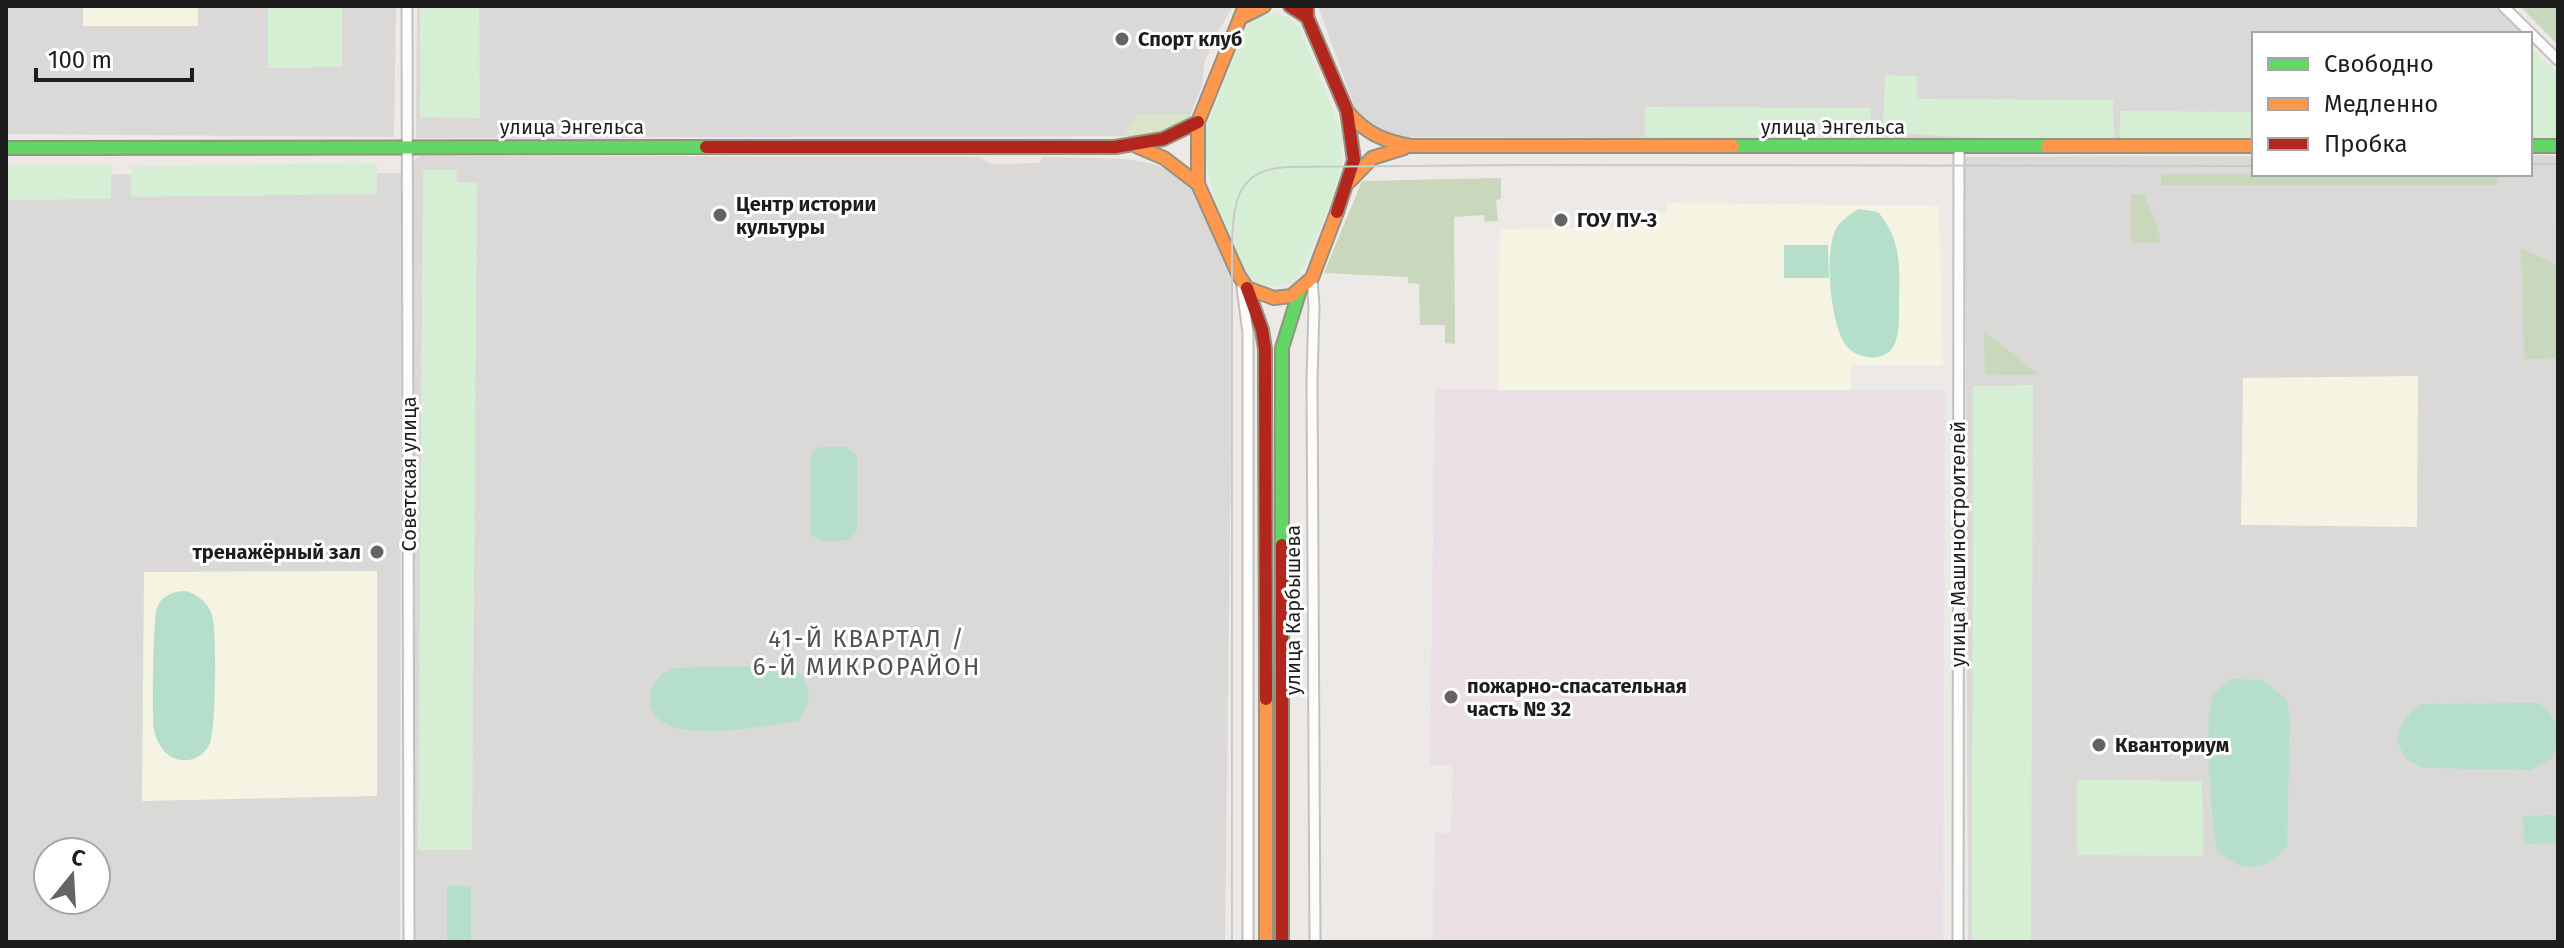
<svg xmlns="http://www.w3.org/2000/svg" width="2564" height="948" viewBox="0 0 2564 948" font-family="'Fira Sans',sans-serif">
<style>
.residential{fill:#dbd9d7;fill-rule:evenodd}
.industrial{fill:#e9dfe5}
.education{fill:#f5f3e2}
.grass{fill:#dae6c7}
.forest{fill:#c9d7bd}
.park{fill:#d6efd4}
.pitch{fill:#b5dfca}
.parking{fill:#dcdad9}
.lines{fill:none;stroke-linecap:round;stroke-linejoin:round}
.street-casing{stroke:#c3c1c0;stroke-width:13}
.fast-casing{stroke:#939380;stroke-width:16}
.slow-casing{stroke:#939380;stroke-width:16}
.jam-casing{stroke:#939380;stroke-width:16}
.street{stroke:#fcfcfb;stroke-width:9}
.fast{stroke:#63d668;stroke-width:12}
.slow{stroke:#ff974d;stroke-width:12}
.jam{stroke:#b3261e;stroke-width:12}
.tram{stroke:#cacac9;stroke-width:2}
.poi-dot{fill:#656463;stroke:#fff;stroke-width:3}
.labels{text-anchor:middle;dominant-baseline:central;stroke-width:6;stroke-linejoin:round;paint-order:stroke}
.poi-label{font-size:20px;font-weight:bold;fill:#1d1d1d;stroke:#fff;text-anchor:start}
.street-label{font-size:20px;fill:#1d1d1d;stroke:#fff}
.quarter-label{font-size:24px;letter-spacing:2px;fill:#505050;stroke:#fff}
</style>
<rect width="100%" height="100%" fill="#ece9e6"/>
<g class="residential">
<polygon points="6,6 396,6 394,137 6,134"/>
<polygon points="417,6 1233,6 1214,39 1204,64 1202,86 1189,118 1179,130 1168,136 416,138"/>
<polygon points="1318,6 2496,6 2524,34 2254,34 2254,139 1404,137 1385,135 1366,126 1358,116"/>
<polygon points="2530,155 2558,156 2558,942 1968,942 1965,157 2254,156 2254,174 2530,174"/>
<polygon points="421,156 979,157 992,164 1038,163 1044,157 1092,158 1126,159 1149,163 1168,169 1183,178 1193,190 1233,285 1225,942 413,942 412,166 415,159"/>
<path d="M401,173L400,942H6V175ZM48,852H96V900H48Z"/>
</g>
<polygon class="industrial" points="1435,389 1945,390 1943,942 1433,942 1435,833 1451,833 1453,765 1430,765"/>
<g class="education">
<rect x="83" y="6" width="115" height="20"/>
<polygon points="1667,203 1939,206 1943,365 1851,365 1851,390 1498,390 1500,229 1623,228 1623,211 1666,213"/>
<polygon points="2418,376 2417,527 2241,525 2243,378"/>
<polygon points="377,571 377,796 142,801 144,572"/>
</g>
<path class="grass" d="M1137,114H1186L1189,115C1177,139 1150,135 1127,135L1125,134Z"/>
<g class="forest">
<polygon points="2520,6 2558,6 2558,45"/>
<rect x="2161" y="174" width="336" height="11"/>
<polygon points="1501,178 1501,199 1496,200 1498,221 1485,222 1484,215 1454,217 1455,344 1445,343 1445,325 1420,325 1419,284 1408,283 1408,277 1324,273 1362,181"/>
<path d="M2131,194H2145C2149,215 2160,220 2160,242L2131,243Z"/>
<polygon points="2521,248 2558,266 2558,358 2524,359"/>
<polygon points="1984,331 2039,375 1985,374"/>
</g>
<g class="park">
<polygon points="268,6 342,6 342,67 268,68"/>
<polygon points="420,6 479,6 480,118 420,117"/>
<polygon points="1272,14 1288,17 1300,29 1342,133 1342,162 1333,197 1304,267 1291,283 1274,287 1255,282 1241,264 1215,202 1206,163 1205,132 1245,30 1256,18"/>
<polygon points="2530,47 2558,73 2558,140 2530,139"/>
<polygon points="1885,75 1917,76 1917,99 2113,100 2114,139 1979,138 1883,132"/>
<polygon points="1645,107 1871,108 1870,138 1645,137"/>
<polygon points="2120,111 2254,112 2254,138 2120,138"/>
<polygon points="377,163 377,194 131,197 131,166"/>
<polygon points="6,165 111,165 111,199 6,200"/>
<polygon points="423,170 457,170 457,182 477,183 472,850 418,850"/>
<polygon points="2033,385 2031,942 1972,942 1973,386"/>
<polygon points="2077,780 2202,781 2203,856 2077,855"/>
</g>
<g class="pitch">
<path d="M1859,209L1878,212C1901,239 1900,266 1899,300C1899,314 1900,330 1895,343C1888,364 1855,360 1845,344C1830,322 1824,252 1836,229C1842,219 1849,215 1859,209Z"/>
<polygon points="1784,245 1828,245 1829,278 1784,278"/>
<polygon points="820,447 847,447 857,456 857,530 848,540 823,542 810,534 811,453"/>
<path d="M186,591C198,595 208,602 212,615C217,629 216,730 210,743C206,754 193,762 181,760C166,758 157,744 154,730C152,719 153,616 157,608C162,595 174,591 186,591Z"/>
<path d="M791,665C811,682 815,700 798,721C765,725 657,750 650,703C648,686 658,676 671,668Z"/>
<path d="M2231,679L2263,680L2287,700L2290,719L2287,847C2261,873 2246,873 2217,851C2212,829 2203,713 2213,696C2216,690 2226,684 2231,679Z"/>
<path d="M2538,703C2561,723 2561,730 2552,759L2531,770L2423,768L2406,759L2397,742L2400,727L2410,713L2422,704Z"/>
<polygon points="2558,815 2558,843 2524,844 2523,816"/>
<rect x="447" y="886" width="24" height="56"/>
</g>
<g class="parking">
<polygon points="1971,193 1983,193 1984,238 1972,238"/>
<polygon points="1124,194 1125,222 1104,223 1104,195"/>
<polygon points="2534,200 2558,201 2557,225 2534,224"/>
</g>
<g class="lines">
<defs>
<g id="street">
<polyline points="407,6 409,942"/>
<polyline points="2503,6 2558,60"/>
<polyline points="1312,278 1314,306 1312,381 1315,942"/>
<polyline points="1242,287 1248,333 1248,942"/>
<polyline points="1958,942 1959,147"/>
</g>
<g id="fast">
<polyline points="1733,146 2047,146"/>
<polyline points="2530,146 2558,146"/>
<polyline points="6,148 706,147"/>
<polyline points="1282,545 1282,348 1300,290"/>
</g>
<g id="slow">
<polyline points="1245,6 1198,122 1198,184 1238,274 1247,288 1274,298 1291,296 1312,278 1337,212"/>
<polyline points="1240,18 1264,6"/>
<path d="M1347,111C1365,133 1383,141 1411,146H1733"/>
<polyline points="2047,146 2254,146"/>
<polyline points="1138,147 1164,158 1198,184"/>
<polyline points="1350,181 1372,158 1404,148"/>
<polyline points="1266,699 1266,942"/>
</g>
<g id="jam">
<polyline points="1290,6 1307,17"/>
<polyline points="1307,6 1307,17 1347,111 1354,160 1337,212"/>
<polyline points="706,147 1115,147 1163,139 1198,122"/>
<polyline points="1247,288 1262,330 1265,349 1266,699"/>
<polyline points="1282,545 1282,942"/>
</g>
</defs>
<use href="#street" class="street-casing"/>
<use href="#fast" class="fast-casing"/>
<use href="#slow" class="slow-casing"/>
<use href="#jam" class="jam-casing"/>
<use href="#street" class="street"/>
<use href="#fast" class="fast"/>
<use href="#slow" class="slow"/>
<use href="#jam" class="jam"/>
<g class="tram">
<polyline points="2530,164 2558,164"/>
<path d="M1232,942V241C1234,199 1238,170 1287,167L1520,165L2254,166"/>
</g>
</g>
<g class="poi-dot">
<circle cx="1122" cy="39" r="8"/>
<circle cx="720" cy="215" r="8"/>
<circle cx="1561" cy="220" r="8"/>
<circle cx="377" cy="552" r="8"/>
<circle cx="1451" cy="697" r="8"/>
<circle cx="2099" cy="745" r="8"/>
</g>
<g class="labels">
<g class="poi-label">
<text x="1138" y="39">Спорт клуб</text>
<text x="736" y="204">Центр истории<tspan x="736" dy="23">культуры</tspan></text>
<text x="1577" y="220">ГОУ ПУ-3</text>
<text x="361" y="552" text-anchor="end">тренажёрный зал</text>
<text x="1467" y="686">пожарно-спасательная<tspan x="1467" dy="23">часть № 32</tspan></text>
<text x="2115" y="745">Кванториум</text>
</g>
<g class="street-label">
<text x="572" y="127">улица Энгельса</text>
<text x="1833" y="127">улица Энгельса</text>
<text transform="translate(409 474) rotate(-90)">Советская улица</text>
<text transform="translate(1958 544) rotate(-90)">улица Машиностроителей</text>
<text transform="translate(1293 610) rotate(-90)">улица Карбышева</text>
</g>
<g class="quarter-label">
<text x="867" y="639">41-Й КВАРТАЛ /<tspan x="867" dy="28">6-Й МИКРОРАЙОН</tspan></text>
</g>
</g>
<rect width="2564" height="948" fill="none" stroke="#1d1d1d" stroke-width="16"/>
<rect x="2252" y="32" width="280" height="144" fill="#ffffff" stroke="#a5a5a5" stroke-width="2"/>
<rect x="2268" y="58" width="40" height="12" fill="#63d668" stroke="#a5a5a5" stroke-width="2"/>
<text x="2324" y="72" font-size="24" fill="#1d1d1d">Свободно</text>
<rect x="2268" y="98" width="40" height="12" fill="#ff974d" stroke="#a5a5a5" stroke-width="2"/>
<text x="2324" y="112" font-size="24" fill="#1d1d1d">Медленно</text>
<rect x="2268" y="138" width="40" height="12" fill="#b3261e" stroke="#a5a5a5" stroke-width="2"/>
<text x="2324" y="152" font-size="24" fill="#1d1d1d">Пробка</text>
<g transform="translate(72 876) rotate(18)"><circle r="38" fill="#ffffff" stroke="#a5a5a5" stroke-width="2"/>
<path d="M0-6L14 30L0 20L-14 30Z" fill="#656463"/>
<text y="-12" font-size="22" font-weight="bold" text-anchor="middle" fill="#1d1d1d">С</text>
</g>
<path d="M36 68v12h156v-12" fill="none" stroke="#1d1d1d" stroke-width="4"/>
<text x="48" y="68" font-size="24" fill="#1d1d1d" stroke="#ffffff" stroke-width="6" paint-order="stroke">100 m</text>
</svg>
